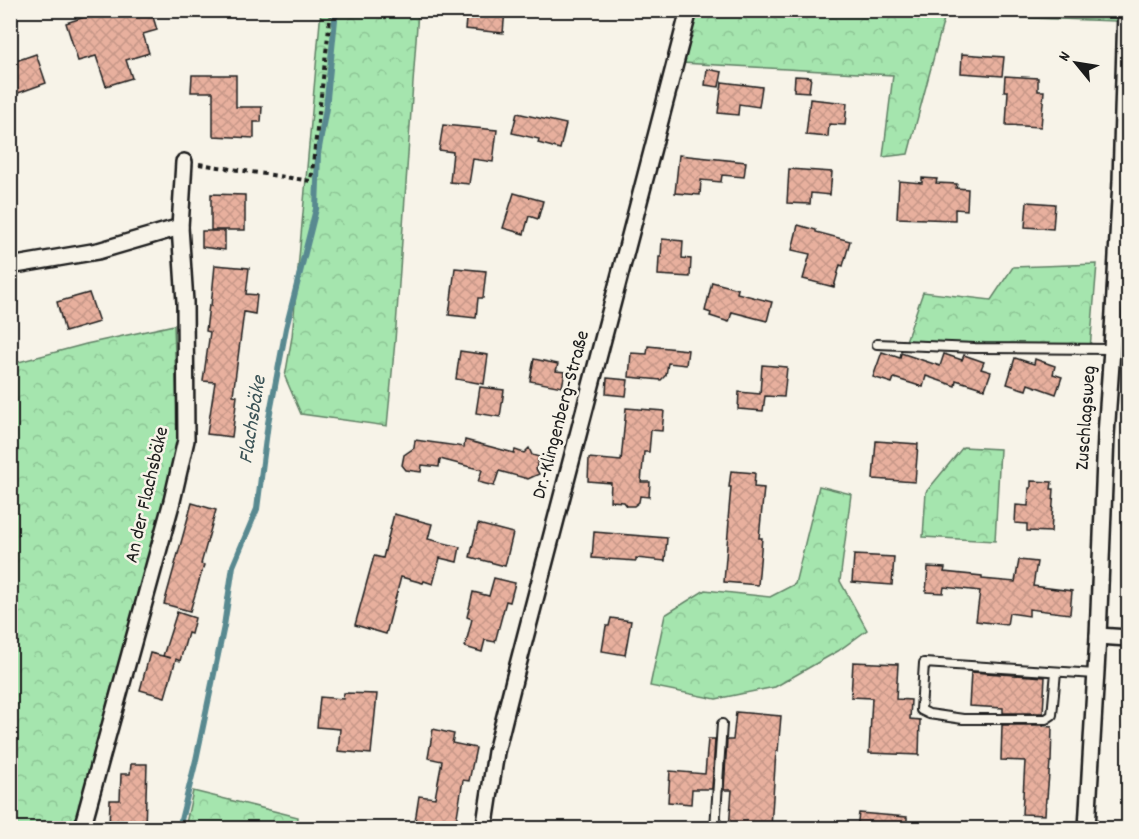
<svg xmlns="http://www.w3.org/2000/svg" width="1139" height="839" viewBox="0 0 1139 839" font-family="Dekko,sans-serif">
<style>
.forest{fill:url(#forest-crowns);stroke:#608065;stroke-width:1.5}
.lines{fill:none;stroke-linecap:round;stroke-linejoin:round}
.stream{stroke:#598990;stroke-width:6}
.building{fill:url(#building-cross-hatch);stroke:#1c1c1c;stroke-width:1.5}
.service-casing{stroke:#1c1c1c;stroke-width:12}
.minor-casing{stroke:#1c1c1c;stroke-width:20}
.path{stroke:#1c1c1c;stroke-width:4;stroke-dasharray:4.5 4.5;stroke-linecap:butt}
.service{stroke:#f7f3e8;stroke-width:8}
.minor{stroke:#f7f3e8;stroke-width:15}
.labels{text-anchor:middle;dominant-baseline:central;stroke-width:5;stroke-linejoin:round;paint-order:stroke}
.street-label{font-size:20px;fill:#1c1c1c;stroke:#f7f3e8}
.water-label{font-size:21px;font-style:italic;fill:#3b5356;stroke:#f7f3e8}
</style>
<defs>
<pattern id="forest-crowns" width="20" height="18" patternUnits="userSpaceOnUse" patternTransform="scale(1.5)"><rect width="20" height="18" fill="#a5e5ae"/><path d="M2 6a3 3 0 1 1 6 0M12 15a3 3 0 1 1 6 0" fill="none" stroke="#8dc495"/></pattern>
<pattern id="building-cross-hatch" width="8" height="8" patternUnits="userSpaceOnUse" patternTransform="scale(1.5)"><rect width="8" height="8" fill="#e8b09e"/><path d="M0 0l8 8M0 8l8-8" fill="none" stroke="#c69788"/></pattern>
</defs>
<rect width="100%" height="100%" fill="#f7f3e8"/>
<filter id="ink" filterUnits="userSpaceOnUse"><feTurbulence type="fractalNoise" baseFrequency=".0167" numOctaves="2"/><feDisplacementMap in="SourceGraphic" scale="12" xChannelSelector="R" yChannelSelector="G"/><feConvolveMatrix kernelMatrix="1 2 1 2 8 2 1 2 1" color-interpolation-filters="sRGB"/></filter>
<g filter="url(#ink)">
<g class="forest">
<polygon points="321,10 418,11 395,341 387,426 301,414 285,377 292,337"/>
<polygon points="697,11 1116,11 1116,21 945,15 908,154 883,157 893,75 682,63"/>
<polygon points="1097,264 1090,349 906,341 923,292 991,300 1013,267"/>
<polygon points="174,325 178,443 164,503 75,828 11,828 11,364 86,344"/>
<polygon points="963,447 1000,449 995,541 923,537 926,492"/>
<polygon points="819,486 851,494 840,581 867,630 838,651 775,687 716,699 650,686 665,615 705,590 770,597 795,584"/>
<polygon points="193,791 298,817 297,828 185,828"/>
</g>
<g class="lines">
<polyline class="stream" points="179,828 196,760 224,626 233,566 257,509 268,423 286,328 316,209 318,154 326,108 336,10"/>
</g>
<g class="building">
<polygon points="106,10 151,10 157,30 143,34 149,53 126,60 132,78 106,86 96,56 78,61 66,23"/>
<polygon points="467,10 505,10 503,33 465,29"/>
<polygon points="36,54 46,83 10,96 10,63"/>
<polygon points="962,54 1004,57 1002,76 961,73"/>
<polygon points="707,69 722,72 719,87 705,85"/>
<polygon points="192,75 236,75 236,107 262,107 261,122 254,122 254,138 213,136 213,92 191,92"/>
<polygon points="795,76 811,77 809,92 794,91"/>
<polygon points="1005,76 1038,78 1038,91 1044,91 1041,127 1006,125 1008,91 1004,91"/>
<polygon points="722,82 762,87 759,107 739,104 738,115 718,113"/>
<polygon points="810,99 847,103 845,125 829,124 828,137 806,135"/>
<polygon points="517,113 566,124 560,149 538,143 539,139 512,133"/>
<polygon points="443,125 497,130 493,162 473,159 469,184 450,182 453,152 439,150"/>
<polygon points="679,155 746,162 744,177 722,175 721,182 701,180 700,195 675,193"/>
<polygon points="789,169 832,172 830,195 811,193 810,204 787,203"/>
<polygon points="922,178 937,179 936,183 957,184 956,188 968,189 967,210 955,209 955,220 897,218 899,181 922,183"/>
<polygon points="514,193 543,201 538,219 529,216 524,234 503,228"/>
<polygon points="211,194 245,195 245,230 211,230"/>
<polygon points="1027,202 1055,204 1053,229 1025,227"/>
<polygon points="798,225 816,230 816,232 850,241 843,266 840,265 834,287 803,279 810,254 792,250"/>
<polygon points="202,231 225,231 225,250 202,247"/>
<polygon points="662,239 683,241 682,258 691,259 690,277 658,275 659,257 661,257"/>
<polygon points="215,265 249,268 246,294 257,295 255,314 244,312 233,395 237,396 232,437 207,434 215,382 203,381 210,332 206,331 209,305 211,306"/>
<polygon points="455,268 486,271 483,298 478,298 476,318 449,315"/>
<polygon points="712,282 738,289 737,293 772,302 767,321 732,312 729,322 710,316 711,313 705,311"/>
<polygon points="89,293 99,322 65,332 57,302"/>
<polygon points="648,346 688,350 686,365 668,363 666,375 661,380 629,377 631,353 647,354"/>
<polygon points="460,351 488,355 484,384 456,379"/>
<polygon points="882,352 900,358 901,353 940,366 944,354 962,360 964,355 984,362 981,369 991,372 985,389 956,380 955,386 926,376 923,387 894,378 892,383 873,377"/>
<polygon points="1015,358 1034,364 1035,359 1055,366 1053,374 1062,377 1056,394 1028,384 1026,390 1007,384"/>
<polygon points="534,359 558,364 556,371 565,372 562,387 530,381"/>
<polygon points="762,365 787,367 784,397 765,396 763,411 738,409 739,392 760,394"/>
<polygon points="607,378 628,380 626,396 606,394"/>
<polygon points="480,387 504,390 500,417 476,413"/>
<polygon points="626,408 664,411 662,431 651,430 649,452 644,452 641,482 650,482 649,497 640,496 639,502 634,506 627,506 624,502 610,501 611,483 588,481 589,458 621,461"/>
<polygon points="415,440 464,447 465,440 514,453 515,450 524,453 529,448 532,455 539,457 536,469 539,474 528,479 499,471 494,486 478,482 482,470 440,459 439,467 422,465 421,472 406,470 402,465 404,455 414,448"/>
<polygon points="876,441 918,444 915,482 873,479"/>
<polygon points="731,471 755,473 754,487 764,488 759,538 762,538 758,585 724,582 729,521 728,520 731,487 729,487"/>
<polygon points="1031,481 1052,482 1051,489 1054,489 1051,532 1027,531 1027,524 1015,523 1016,505 1028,506 1029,488 1031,488"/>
<polygon points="192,503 216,510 201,564 204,565 190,611 164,604"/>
<polygon points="394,514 432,524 428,539 460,547 457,562 440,558 433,584 424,581 423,583 401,577 386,634 355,625 374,556 383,558"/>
<polygon points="478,524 513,533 505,566 470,557"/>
<polygon points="594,532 667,538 665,561 636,558 636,561 592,558"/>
<polygon points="854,555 894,557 892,585 852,582"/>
<polygon points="1019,560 1037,562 1033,586 1072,591 1070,614 1029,609 1029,616 1009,613 1007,625 976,621 980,591 944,587 943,593 926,592 928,567 945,568 944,572 982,576 982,579 1015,582"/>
<polygon points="494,578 515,583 510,602 506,601 495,642 485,640 482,652 465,647 472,619 467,617 473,592 489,596"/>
<polygon points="177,612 195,618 191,634 188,633 180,661 176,659 165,697 140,690 150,653 171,658 163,656"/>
<polygon points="611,618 631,621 625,655 602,651 606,626 609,626"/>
<polygon points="853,662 898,664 896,699 911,700 910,719 920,720 919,755 869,753 872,698 851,697"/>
<polygon points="971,672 1045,677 1043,713 1003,713 1003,708 969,706"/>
<polygon points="344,693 377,694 371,754 338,751 340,729 317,727 320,697 343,699"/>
<polygon points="736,712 781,716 778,751 776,751 771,828 729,828 732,790 724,790 727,740 733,740"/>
<polygon points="1002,725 1043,725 1043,726 1052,727 1051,762 1050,762 1047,798 1046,798 1045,815 1022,814 1025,761 1001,760"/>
<polygon points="433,729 454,734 452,743 476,748 469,781 463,780 455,828 414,828 419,796 435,798 442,761 428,758"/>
<polygon points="708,739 715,739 712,789 692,789 691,804 668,802 670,771 705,774"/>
<polygon points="131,764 147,764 145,828 109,828 110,800 120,800 121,774 130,774"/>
<polygon points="859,813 907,817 907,828 857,828"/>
</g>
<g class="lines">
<defs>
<g id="service">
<polyline points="877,344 975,348 1112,349"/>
<polyline points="1056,672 1052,715 1046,719 963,719 929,714 921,710 924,663 1096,674"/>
<polyline points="715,828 722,724"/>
</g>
<g id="minor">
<polyline points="10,266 98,251 180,227"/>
<polyline points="1098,636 1128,638"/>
<polyline points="82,828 172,501 186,440 185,302 180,227 184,162"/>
<polyline points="483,828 485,824 496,752 514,680 689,10"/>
<polyline points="1087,828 1098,636 1106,435 1112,349 1121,181 1126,10"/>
</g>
</defs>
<use href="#service" class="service-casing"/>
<use href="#minor" class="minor-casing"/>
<polyline class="path" points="199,164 311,181 331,10"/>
<use href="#service" class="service"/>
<use href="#minor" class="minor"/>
</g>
</g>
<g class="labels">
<g class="street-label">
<text transform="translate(562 415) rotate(-75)">Dr.-Klingenberg-Straße</text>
<text transform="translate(1087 418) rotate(-86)">Zuschlagsweg</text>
<text transform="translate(148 495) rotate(-77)">An der Flachsbäke</text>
</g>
<g class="water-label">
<text transform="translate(254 420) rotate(-81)">Flachsbäke</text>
</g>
</g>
<rect width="1139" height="839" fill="none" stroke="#f7f3e8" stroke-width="36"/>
<rect x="18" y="18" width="1103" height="803" fill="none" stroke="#1c1c1c" stroke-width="2" filter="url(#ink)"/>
<g transform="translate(1076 63) rotate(300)" stroke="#f7f3e8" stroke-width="4.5" paint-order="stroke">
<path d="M0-4.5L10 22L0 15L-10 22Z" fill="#1c1c1c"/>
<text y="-9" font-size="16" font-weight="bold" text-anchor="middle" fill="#1c1c1c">N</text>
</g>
</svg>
